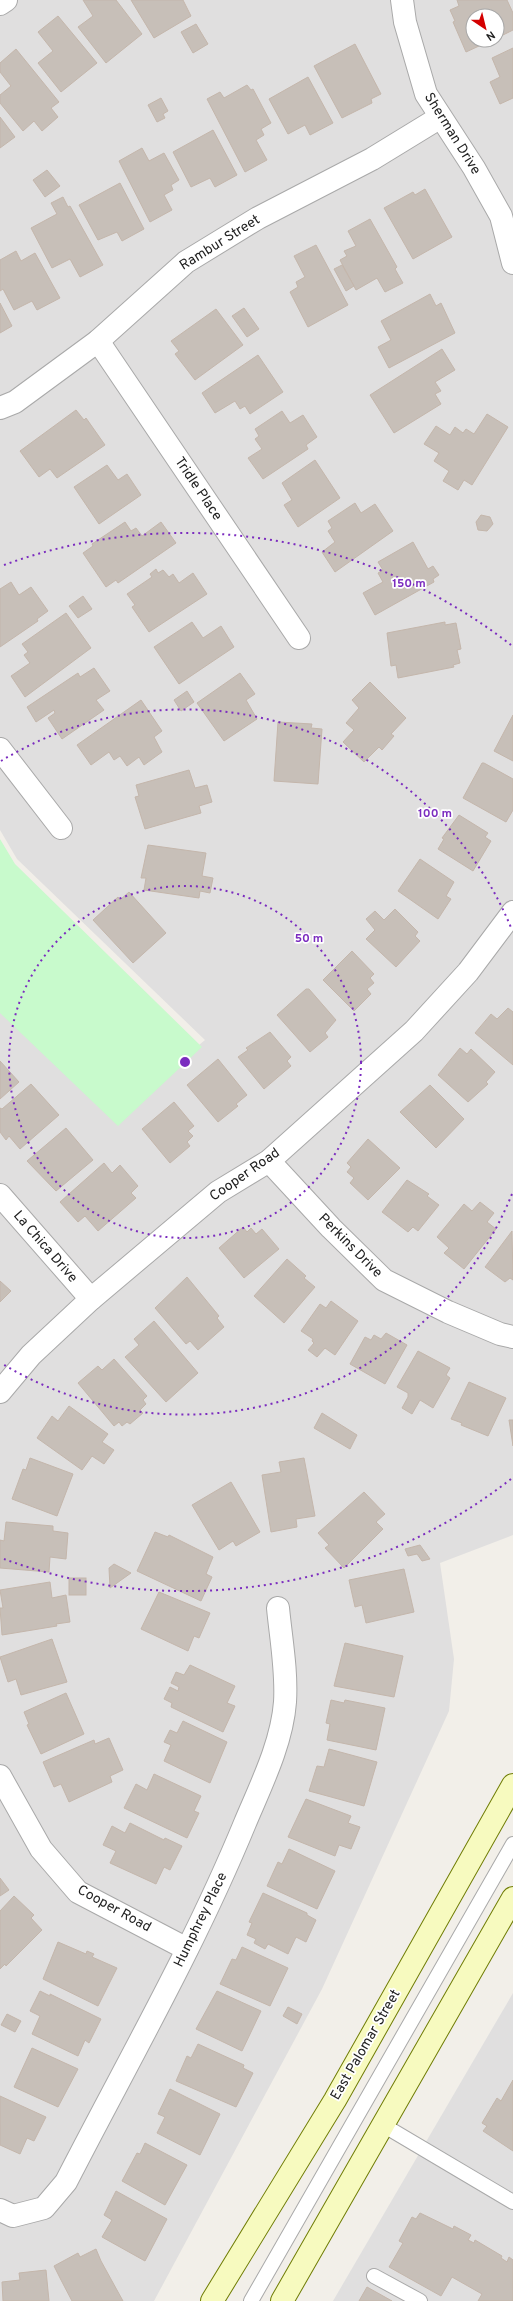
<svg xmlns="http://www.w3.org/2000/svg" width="513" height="2301" viewBox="0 0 513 2301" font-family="Overpass,sans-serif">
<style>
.residential{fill:#e0dfdf;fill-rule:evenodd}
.park{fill:#c8facc}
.building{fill:#c7bfb8;stroke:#c4b6ab}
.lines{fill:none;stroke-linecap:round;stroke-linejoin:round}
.lane-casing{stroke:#a9a9a9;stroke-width:16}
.street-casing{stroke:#a9a9a9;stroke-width:24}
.secondary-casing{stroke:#707d05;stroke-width:24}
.lane{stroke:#fff;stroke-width:14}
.street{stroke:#fff;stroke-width:22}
.secondary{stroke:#f7fabf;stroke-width:22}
.ring{fill:none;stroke:#7b2cbf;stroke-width:2;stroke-dasharray:2 4}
.labels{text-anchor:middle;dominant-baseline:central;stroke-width:3.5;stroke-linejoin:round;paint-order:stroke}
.street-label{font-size:14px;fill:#222;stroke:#fff}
.centre{fill:#7b2cbf;stroke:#fff;stroke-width:2}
.ring-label{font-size:12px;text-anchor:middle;font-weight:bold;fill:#7b2cbf;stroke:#fff;stroke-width:3.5;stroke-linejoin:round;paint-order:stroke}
</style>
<rect width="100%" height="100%" fill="#f2efe9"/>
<g class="residential">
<path d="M0,0H513V1535L440,1563L454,1659L449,1711L322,1989L154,2301H0V999L114,1116L205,1040L17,859L0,830ZM473,16H497V40H473Z"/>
<polygon points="513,1993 513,2301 333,2301"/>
</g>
<polygon class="park" points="0,839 15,864 202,1047 118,1126 0,1013"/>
<g class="building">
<polygon points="83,0 116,0 142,34 106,63 78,27 93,16"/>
<polygon points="131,0 183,0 191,16 154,38"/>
<polygon points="457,0 507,0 513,13 513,30 497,38 497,16 473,16 473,40 492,40 466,52 453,22 455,21 450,10 459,6"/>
<polygon points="58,16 97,63 61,92 38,63 53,51 38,32"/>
<polygon points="196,24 208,44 193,53 181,32"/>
<polygon points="355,44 381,94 371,99 372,103 342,118 314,66"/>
<polygon points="513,48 513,98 500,104 490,82 500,77 492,58"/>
<polygon points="16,49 59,102 51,108 58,117 42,131 34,121 23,131 0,103 0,95 11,86 0,72 0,63"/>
<polygon points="308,77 333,123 310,135 305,125 288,134 269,99"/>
<polygon points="247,85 251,90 253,89 271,123 261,129 264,135 256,140 267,160 245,172 207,99 220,92 224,98"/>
<polygon points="161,98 168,111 163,114 165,118 157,122 148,105"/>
<polygon points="0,117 15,137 0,148"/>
<polygon points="213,130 237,175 215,187 210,178 191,187 173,152"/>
<polygon points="142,148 149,161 164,153 179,180 171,185 173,190 164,195 172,210 150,222 119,161"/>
<polygon points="47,170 60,186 45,197 33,180"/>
<polygon points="120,183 144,229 122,241 117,232 98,240 79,205"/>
<polygon points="425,189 452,237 413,259 384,208 413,192 415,195"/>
<polygon points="63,197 68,207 70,206 103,265 80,277 70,259 52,268 31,228 57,214 51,203"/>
<polygon points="370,219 397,267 395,269 403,283 385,292 377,278 356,290 340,260 347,256 344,251 356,246 348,231"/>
<polygon points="316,245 348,305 308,327 290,292 298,287 296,282 305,277 294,256"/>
<polygon points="16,251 21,261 35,253 60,298 37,310 32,301 14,310 3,289 0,291 0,260"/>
<polygon points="342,265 354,286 346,291 334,269"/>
<polygon points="430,294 436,306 441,303 455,333 389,368 378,347 391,340 381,321"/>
<polygon points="0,303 12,326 0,333"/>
<polygon points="244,308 259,329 247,337 232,316"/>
<polygon points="216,309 243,345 195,380 175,354 179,351 171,341"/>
<polygon points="442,349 455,370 435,382 441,391 435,394 441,404 394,433 370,395"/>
<polygon points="258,355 283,392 250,414 245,406 240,409 235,401 215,413 202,393"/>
<polygon points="76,410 84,420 86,418 105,445 57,478 50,469 39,477 20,451"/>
<polygon points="282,411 290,423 303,415 317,437 306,445 308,449 263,479 248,458 262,449 255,439 259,436 255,429"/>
<polygon points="487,414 508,427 472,485 464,480 458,490 443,481 449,471 434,461 439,453 424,444 436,426 450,435 455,427 463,433 466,429 474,434"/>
<polygon points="315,460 340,498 298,527 284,505 292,500 282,483"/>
<polygon points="107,465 118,480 127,474 141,495 99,524 74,487"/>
<polygon points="355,503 361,513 375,504 393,531 335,572 322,552 335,542 328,531 332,528 328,521"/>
<polygon points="481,515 490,517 493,524 487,531 478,530 476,522"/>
<polygon points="125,522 131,531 136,528 142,536 161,522 176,543 118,583 116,580 106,587 83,553 93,546 92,544"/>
<polygon points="413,542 428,569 433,566 439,575 433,579 434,582 375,615 363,593 383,582 378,573 383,570 378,562"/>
<polygon points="156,569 158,573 163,570 169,577 173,574 179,583 193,573 207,594 149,632 132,607 135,605 127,594 152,577 150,574"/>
<polygon points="11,582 19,595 31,587 48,611 37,619 38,621 0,647 0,589"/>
<polygon points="83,596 92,609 78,618 69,606"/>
<polygon points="66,613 91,648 25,697 11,676 30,663 24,655 28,652 22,644"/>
<polygon points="192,622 203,638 221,626 234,647 179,684 154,647"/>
<polygon points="445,622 445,625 456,623 461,649 457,650 460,663 453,665 454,667 398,678 396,665 391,666 387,633"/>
<polygon points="94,668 110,691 96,700 104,710 62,739 48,718 55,713 54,710 36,722 27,707 78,673 80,677"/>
<polygon points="240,673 255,694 246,700 257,719 224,741 197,703"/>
<polygon points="370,682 406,718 391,734 394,736 382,750 379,747 364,762 343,742 354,730 346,723 359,708 352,700"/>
<polygon points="187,691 194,702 181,711 174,700"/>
<polygon points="141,700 162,731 154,737 162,752 144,765 139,757 127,766 120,756 114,760 109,752 91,765 77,745"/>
<polygon points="513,715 513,761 494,751"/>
<polygon points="278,722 312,724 311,728 322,729 318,784 274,781"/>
<polygon points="482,763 484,763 513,779 513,810 506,822 463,798"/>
<polygon points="189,770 195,788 207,785 212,802 199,806 201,813 145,829 135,797 139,796 136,785"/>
<polygon points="459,815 488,833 485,837 491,841 473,871 438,849 444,839 442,838"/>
<polygon points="148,845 206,853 202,876 213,878 210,893 200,891 199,898 144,890 146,878 141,878"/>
<polygon points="420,859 454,882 446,896 451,899 438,919 398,891"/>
<polygon points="129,892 166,933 133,963 93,920 118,897 120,900"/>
<polygon points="395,909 418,932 415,936 420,941 396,967 366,939 375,930 366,919 375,911 384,920"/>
<polygon points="352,951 374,974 370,978 374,983 367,989 371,994 354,1011 323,980"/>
<polygon points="306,989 309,989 336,1020 325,1033 328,1037 310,1052 277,1015"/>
<polygon points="508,1008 513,1012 513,1065 475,1033 491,1014 497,1019"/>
<polygon points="270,1032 291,1057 287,1061 291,1066 264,1089 238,1057 248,1050 246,1048"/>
<polygon points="460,1048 467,1054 471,1049 495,1072 486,1082 488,1084 468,1102 438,1075"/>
<polygon points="218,1059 247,1095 236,1104 238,1106 218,1122 187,1085"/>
<polygon points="0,1061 19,1082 0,1099"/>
<polygon points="31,1084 59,1115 20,1149 9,1136 6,1140 0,1132 0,1108 2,1109"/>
<polygon points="430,1085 464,1119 436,1148 400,1112"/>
<polygon points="174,1102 194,1126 188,1131 193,1136 187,1142 190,1146 170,1163 142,1129"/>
<polygon points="66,1128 93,1160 56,1191 27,1161"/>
<polygon points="368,1139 400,1168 368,1200 350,1183 354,1178 347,1172 351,1167 347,1163"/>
<polygon points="104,1163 112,1173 120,1165 138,1186 131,1193 136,1198 98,1231 85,1216 78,1222 60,1202"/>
<polygon points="407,1180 429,1194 427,1196 439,1205 418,1231 413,1227 408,1232 382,1212"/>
<polygon points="480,1202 494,1213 487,1222 496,1229 464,1269 444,1253 449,1248 437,1237 464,1204 472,1211"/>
<polygon points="243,1227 247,1232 251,1228 256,1234 262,1229 279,1249 244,1278 219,1248"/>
<polygon points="512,1231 513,1280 510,1278 505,1282 485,1267"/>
<polygon points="287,1259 306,1276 304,1278 315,1287 284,1323 254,1296"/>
<polygon points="187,1277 219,1316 217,1318 224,1327 198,1350 190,1341 186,1344 155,1308"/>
<polygon points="0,1281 11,1291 0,1302"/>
<polygon points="331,1301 358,1321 335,1355 325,1348 317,1357 308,1350 314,1343 312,1341 313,1339 301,1331 320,1304 326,1308"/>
<polygon points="154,1321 198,1373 166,1402 125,1357 139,1345 134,1339"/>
<polygon points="386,1333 407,1345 385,1384 350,1364 365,1337 371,1340 374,1335 381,1339"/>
<polygon points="418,1351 450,1368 446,1375 450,1378 433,1408 420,1400 412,1414 402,1408 408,1397 408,1393 397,1387"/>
<polygon points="114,1359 147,1396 143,1400 146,1404 140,1410 143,1413 130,1424 127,1422 122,1426 119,1422 114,1426 78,1383 98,1366 102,1370"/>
<polygon points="469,1382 506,1398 488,1436 461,1425 462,1423 451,1419"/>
<polygon points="69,1406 108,1434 102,1442 114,1450 104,1464 92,1456 82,1470 37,1438 52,1416 58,1421"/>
<polygon points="322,1413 357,1435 350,1449 314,1428"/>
<polygon points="509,1420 513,1420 513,1446"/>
<polygon points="30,1458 73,1474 57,1516 12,1499 23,1469 26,1470"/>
<polygon points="304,1458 315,1516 296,1519 297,1527 271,1532 262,1475 281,1472 279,1462"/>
<polygon points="231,1482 260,1532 236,1546 233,1541 219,1550 192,1505"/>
<polygon points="364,1492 385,1514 376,1522 383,1529 344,1568 325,1548 329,1545 318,1533"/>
<polygon points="6,1522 53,1526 53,1531 68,1533 66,1559 50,1557 49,1572 0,1568 0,1540 4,1541"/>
<polygon points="155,1532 168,1537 169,1535 213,1557 206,1574 212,1577 201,1601 137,1571"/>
<polygon points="420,1545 430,1559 422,1561 417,1554 408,1556 405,1549"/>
<polygon points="114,1564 131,1573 110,1588 109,1568"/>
<polygon points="404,1569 414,1612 366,1623 362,1605 355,1607 349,1580"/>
<rect x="69" y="1578" width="17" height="17"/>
<polygon points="50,1582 52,1598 66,1595 70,1622 56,1624 57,1626 2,1635 0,1608 3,1608 0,1590"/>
<polygon points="159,1592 210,1613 199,1638 194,1636 188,1651 141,1629"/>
<polygon points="52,1639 67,1682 21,1695 16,1679 8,1682 0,1657"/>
<polygon points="345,1643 403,1656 394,1697 334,1686"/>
<polygon points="190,1665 235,1686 227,1703 235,1706 223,1732 171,1707 172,1703 164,1699 170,1687 178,1691 179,1687 171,1683 176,1672 184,1675"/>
<polygon points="66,1693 84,1734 41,1754 27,1725 29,1724 24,1712"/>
<polygon points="331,1700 344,1703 345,1700 385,1708 376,1750 327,1740 330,1724 326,1723"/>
<polygon points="183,1721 227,1742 210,1783 164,1761 171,1745 164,1742 170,1730 177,1733"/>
<polygon points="109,1738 123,1770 110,1776 112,1782 69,1802 61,1784 54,1787 43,1762 94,1740 95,1744"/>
<polygon points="329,1749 377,1762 364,1806 309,1791 317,1766 324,1767"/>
<polygon points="154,1774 201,1796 194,1811 199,1813 187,1838 124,1808 136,1784 147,1790"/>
<polygon points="306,1799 351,1816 348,1823 360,1827 351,1849 339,1845 335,1856 288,1837"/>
<polygon points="130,1823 164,1840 165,1838 182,1846 170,1870 164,1867 156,1884 110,1863 116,1851 103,1845 112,1826 125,1833"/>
<polygon points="289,1849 335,1871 317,1909 267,1886 278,1862 282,1864"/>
<polygon points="0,1878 9,1890 0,1896"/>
<polygon points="263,1893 307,1913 307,1915 316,1920 306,1942 296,1937 288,1954 268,1944 265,1949 254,1943 256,1939 247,1935 252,1923 249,1922"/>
<polygon points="14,1896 34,1915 31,1918 42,1930 6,1966 5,1964 0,1969 0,1911"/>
<polygon points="58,1942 86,1954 87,1951 94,1954 92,1957 117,1968 98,2006 43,1979"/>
<polygon points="242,1947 288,1968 270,2006 220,1984 232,1959 236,1960"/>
<polygon points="40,1991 50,1996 50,1994 101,2019 89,2043 85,2040 78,2056 32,2034 40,2016 30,2011"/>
<polygon points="217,1991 261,2011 242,2051 196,2029"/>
<polygon points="288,2007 302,2014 297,2024 283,2016"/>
<polygon points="7,2014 21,2021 15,2032 1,2025"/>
<polygon points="198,2044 244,2065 243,2068 253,2073 236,2107 176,2081 187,2056 191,2058"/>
<polygon points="32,2048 78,2069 58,2107 14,2087"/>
<polygon points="513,2080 513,2151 483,2131 487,2126 482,2123 497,2098 501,2101"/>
<polygon points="170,2089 220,2114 200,2155 157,2133 165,2117 158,2114"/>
<polygon points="0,2096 46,2117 34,2141 27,2138 20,2154 0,2145"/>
<polygon points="145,2143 187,2165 165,2205 122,2181 137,2153 140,2154"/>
<polygon points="116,2191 167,2219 145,2261 102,2237 112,2220 104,2215"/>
<polygon points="420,2213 453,2229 454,2226 471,2235 468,2240 474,2243 475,2240 502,2256 501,2258 507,2262 509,2257 513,2260 513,2301 478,2301 482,2294 452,2277 441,2296 389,2267 403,2243 399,2241 412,2217 416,2219"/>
<polygon points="96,2249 101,2261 123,2301 72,2301 61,2280 54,2266 78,2253 80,2257"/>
<polygon points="46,2270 49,2301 3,2301 2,2282 20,2280 19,2273"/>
<polygon points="367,2287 392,2301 359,2301"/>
</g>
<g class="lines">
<defs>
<g id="lane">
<polyline points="383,2125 513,2202"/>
<polyline points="374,2276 420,2301"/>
<polyline points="251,2301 513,1844"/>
</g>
<g id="street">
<polyline points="402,0 405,22 426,94 474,168 501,216 513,263"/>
<polyline points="0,4 6,0"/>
<polyline points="98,341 299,638"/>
<polyline points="0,408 15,402 98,341 186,262 258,218 372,159 439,118"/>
<polyline points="0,749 61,828"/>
<polyline points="269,1161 331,1228 384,1280 448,1312 500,1334 513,1337"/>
<polyline points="0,1195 91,1299"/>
<polyline points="0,1392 31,1355 91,1299 218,1192 269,1161 414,1031 468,972 513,912"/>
<polyline points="0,1776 41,1849 78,1892 187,1949"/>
<path d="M0,2210L13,2216L44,2208L66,2182C127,2063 194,1947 245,1823C261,1785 282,1743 285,1702C287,1671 281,1639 278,1608"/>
</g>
<g id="secondary">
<polyline points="212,2301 335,2100 513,1785"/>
<polyline points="282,2301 513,1898"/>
</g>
</defs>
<use href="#lane" class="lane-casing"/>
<use href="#street" class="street-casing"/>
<use href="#secondary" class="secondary-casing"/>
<use href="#lane" class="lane"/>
<use href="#street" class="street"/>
<use href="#secondary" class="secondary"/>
</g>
<g class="ring">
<circle cx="185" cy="1062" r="176"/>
<path d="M512 1194A353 353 0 0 1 1 1363M1 761A353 353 0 0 1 512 930"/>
<path d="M511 1479A529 529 0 0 1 4 1559M4 565A529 529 0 0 1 511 645"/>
</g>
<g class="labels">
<g class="street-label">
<text transform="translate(452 134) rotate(58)">Sherman Drive</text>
<text transform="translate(220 243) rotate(-32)">Rambur Street</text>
<text transform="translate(198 489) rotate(56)">Tridle Place</text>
<text transform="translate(245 1175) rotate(-35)">Cooper Road</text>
<text transform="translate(350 1246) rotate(45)">Perkins Drive</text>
<text transform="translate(45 1247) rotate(49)">La Chica Drive</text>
<text transform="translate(114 1909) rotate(29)">Cooper Road</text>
<text transform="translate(201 1920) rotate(-64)">Humphrey Place</text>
<text transform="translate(366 2045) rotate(-60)">East Palomar Street</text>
</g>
</g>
<circle cx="185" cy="1062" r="6" class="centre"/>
<g class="ring-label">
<text x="409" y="587">150 m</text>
<text x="435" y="817">100 m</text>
<text x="309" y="942">50 m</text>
</g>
<g transform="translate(485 28) rotate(145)"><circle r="19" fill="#ffffff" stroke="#a7a7a7"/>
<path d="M0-3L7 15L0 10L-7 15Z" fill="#d40000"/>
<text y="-6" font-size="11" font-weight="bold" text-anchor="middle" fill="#222222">N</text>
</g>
</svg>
